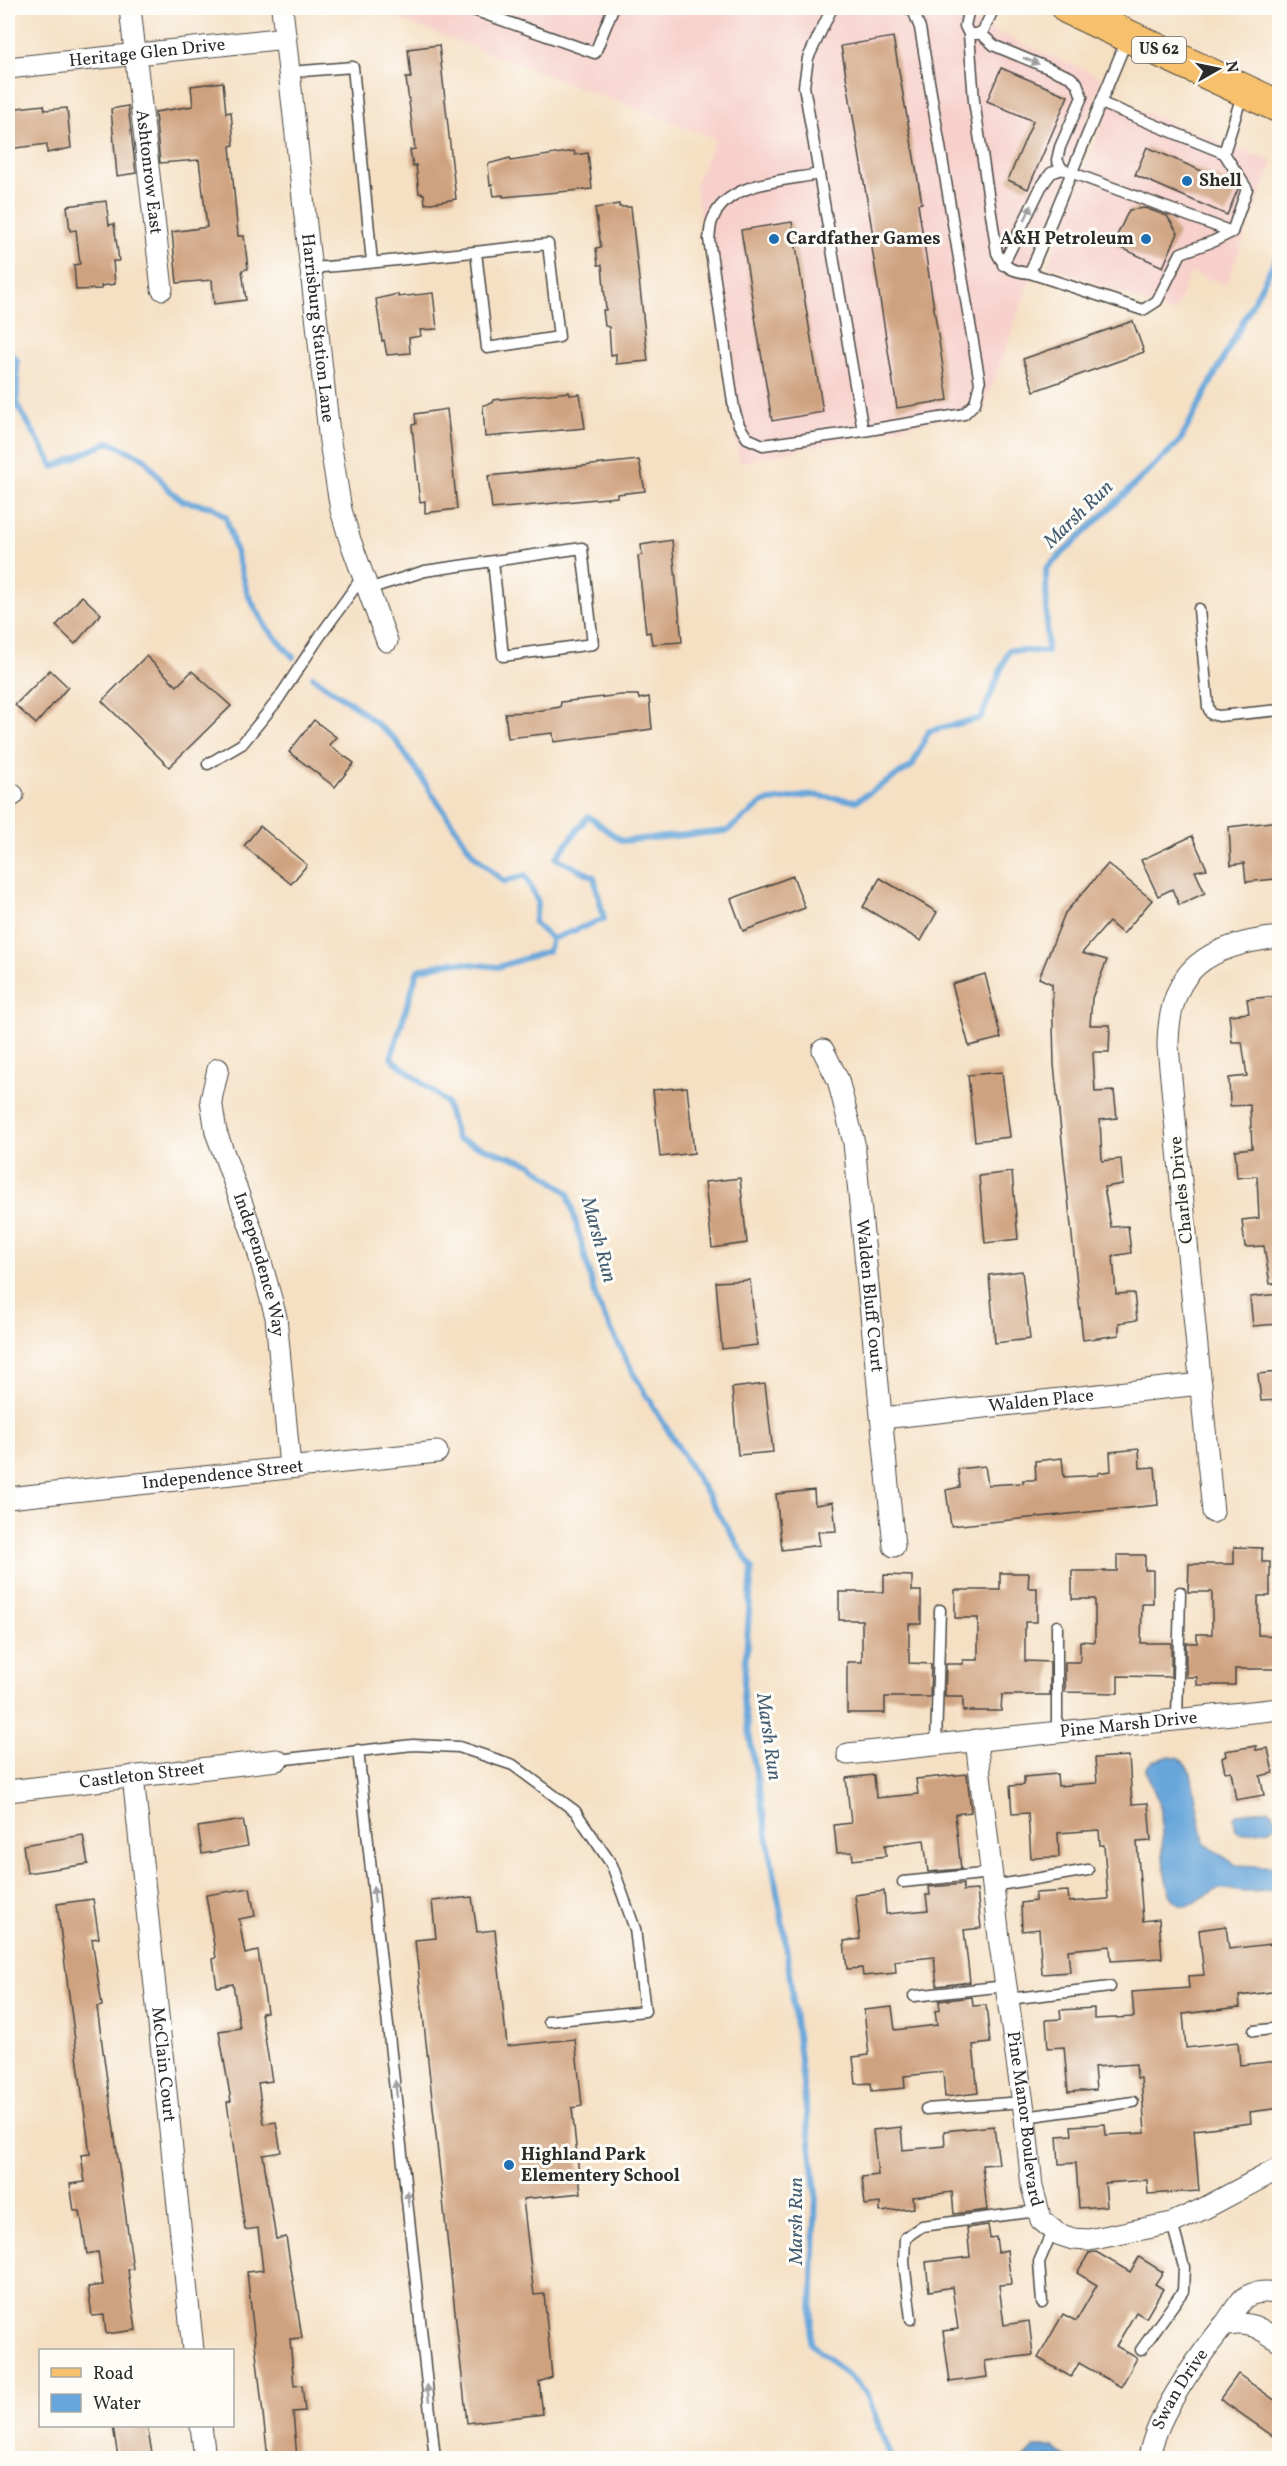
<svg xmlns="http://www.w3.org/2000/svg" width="1287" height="2466" viewBox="0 0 1287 2466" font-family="Vollkorn,serif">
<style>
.built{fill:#f7d0cb}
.water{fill:#67a6da;stroke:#496882;stroke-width:1.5}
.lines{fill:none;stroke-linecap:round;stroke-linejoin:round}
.stream{stroke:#67a6da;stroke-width:6}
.building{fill:#cfa27f}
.lane-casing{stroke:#494642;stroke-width:13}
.street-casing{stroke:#494642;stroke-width:23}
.primary-casing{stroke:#494642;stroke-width:34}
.lane{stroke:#fff;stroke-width:10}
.street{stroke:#fff;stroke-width:21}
.primary{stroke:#f7c06c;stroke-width:32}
.oneway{fill:#a0a0a0}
.poi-dot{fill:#1f6fb2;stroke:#fdfcf7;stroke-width:2}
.labels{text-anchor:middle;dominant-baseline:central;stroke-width:6;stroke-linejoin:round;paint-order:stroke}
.shield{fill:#fdfcf7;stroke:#6a6a68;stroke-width:1.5}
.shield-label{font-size:16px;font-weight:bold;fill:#2b2b2b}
.street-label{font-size:18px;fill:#2b2b2b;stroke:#fdfcf7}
.poi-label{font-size:18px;font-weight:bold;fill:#2b2b2b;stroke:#fdfcf7;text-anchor:start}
.water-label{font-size:20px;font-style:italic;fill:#435c71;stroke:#fdfcf7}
</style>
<rect width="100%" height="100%" fill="#fdfcf7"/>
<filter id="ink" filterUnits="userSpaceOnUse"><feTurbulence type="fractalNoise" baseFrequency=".0167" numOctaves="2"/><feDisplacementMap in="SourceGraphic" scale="12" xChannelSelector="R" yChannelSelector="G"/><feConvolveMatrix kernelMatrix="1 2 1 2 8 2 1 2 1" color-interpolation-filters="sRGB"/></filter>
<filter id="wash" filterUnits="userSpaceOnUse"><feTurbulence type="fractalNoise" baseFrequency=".008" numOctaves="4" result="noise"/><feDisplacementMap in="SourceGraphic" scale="24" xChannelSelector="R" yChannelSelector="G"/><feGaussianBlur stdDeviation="1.35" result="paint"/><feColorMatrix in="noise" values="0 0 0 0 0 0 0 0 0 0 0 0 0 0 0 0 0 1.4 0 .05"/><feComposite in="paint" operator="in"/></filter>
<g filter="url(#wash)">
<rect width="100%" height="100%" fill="#f5e0c4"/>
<g class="built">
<polygon points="370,8 941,8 1102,78 984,409 739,463 695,184 716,139"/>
<polygon points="1111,99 1273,162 1226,285 1190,272 1174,314 1048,265"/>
</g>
<g class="water">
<path d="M1170,1756L1180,1758L1191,1773L1204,1843L1236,1865L1279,1867V1889C1268,1891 1255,1892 1243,1892C1235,1891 1227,1888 1220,1889C1208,1891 1193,1907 1183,1906C1159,1903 1163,1830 1161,1812C1159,1797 1149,1785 1146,1769L1151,1762Z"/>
<polygon points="1268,1809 1273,1813 1276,1824 1269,1829 1240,1833 1236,1830 1234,1817 1237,1814"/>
<polygon points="1034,2447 1053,2447 1067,2458 1023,2458"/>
</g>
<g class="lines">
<g class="stream">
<polyline points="8,349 17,361 17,405 54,467 109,442 144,458 168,489 183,501 213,507 226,517 248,595 266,627 293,657"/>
<polyline points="313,677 355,706 395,739 473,854 504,882 525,875 538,902 534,923 552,939"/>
<polyline points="891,2458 866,2392 811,2343 816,2191 785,1937 743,1699 752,1568 636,1378 597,1302 568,1193 531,1164 457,1139 446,1102 391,1058 418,970 452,962 498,967 548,951 552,939 604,919 594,877 556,858 588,816 622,841 727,831 764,802 812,795 856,801 912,766 929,731 981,718 1009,650 1047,652 1046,569 1180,441 1280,251"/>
</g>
</g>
<g id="blocks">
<g class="building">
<polygon points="893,37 922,203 918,204 948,400 897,408 870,235 873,235 841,46"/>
<polygon points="439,45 456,199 425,204 424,194 419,193 416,165 413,166 410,150 415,149 406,78 411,78 408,49"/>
<polygon points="1001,68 1068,96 1028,189 1008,180 1033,121 987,101"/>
<polygon points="223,82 226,113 231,112 234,145 230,146 238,236 244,236 248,269 242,270 246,300 214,304 212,280 177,283 172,232 207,227 199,160 160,163 155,112 193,106 191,86"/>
<polygon points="44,105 45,110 67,108 71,148 47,153 47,144 8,149 8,109"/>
<polygon points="128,106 136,173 117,176 111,109"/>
<polygon points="1147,147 1236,186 1238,189 1227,215 1135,175"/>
<polygon points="574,151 575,155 588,153 592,189 503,197 503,195 494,196 492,184 490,185 488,164 510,158 511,161"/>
<polygon points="106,201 109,225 114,224 119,261 113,261 115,284 101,286 101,289 76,290 74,265 80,264 76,230 70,231 67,206"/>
<polygon points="619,204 619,207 631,207 648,361 616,364 616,354 611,355 609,327 605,326 603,310 606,310 602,265 598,265 596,248 601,247 595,208"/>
<polygon points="1145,208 1167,216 1178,233 1163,267 1113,244 1129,210"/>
<polygon points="792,222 823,412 772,421 741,230"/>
<polygon points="433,293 437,329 420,330 421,336 409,338 410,353 387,355 384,340 382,341 376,299 398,294 398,297"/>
<polygon points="1133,321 1144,352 1034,391 1023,359"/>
<polygon points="569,392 570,395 580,394 585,428 485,437 483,405 493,403 493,400"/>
<polygon points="447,409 457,509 425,513 425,501 420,502 418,486 412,425 416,424 415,414"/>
<polygon points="639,460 645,491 617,494 617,497 492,509 488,476"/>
<polygon points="672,540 682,642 652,644 650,632 646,633 638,556 642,555 641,545"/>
<polygon points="82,596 101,614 75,644 56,626"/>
<polygon points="146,656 177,686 192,671 231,706 169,767 102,701"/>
<polygon points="50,670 68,687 36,724 15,705"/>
<polygon points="621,695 638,695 639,699 649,697 652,729 554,742 553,733 508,738 505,713 530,712 560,707 561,702"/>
<polygon points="314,720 336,737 329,745 354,763 335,787 289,752"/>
<polygon points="1280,821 1280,859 1274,860 1275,879 1246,882 1244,863 1231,865 1229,827"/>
<polygon points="260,826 307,865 291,884 244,846"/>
<polygon points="1192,836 1207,869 1195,871 1205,893 1179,905 1172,889 1158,896 1141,860"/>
<polygon points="1108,864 1152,900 1123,934 1109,922 1082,953 1107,960 1092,998 1090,1025 1110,1025 1109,1052 1093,1052 1095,1092 1114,1091 1117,1118 1100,1120 1102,1161 1121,1159 1123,1184 1104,1187 1111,1227 1128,1226 1131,1253 1113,1256 1116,1294 1134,1293 1137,1320 1119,1323 1119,1335 1083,1340 1054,1065 1052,984 1039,978 1065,913"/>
<polygon points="793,876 805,908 743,931 731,899"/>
<polygon points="880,878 937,912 921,941 863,907"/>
<polygon points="985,974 1001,1038 969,1046 952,984"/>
<polygon points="1280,996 1280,1283 1270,1284 1264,1246 1245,1247 1242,1220 1259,1218 1257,1176 1237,1178 1235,1150 1252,1148 1250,1105 1230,1106 1229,1078 1247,1076 1242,1042 1232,1042 1229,1015 1249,1013 1247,999"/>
<polygon points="1002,1072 1010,1137 975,1141 968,1075"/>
<polygon points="687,1087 694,1153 660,1157 653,1090"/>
<polygon points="1012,1172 1018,1239 985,1243 979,1176"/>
<polygon points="740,1178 747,1243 712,1248 705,1182"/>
<polygon points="1022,1271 1030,1339 995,1343 989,1275"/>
<polygon points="750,1280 757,1345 722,1349 716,1282"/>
<polygon points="1280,1294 1280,1324 1253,1326 1250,1297"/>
<polygon points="1280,1372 1280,1400 1261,1401 1258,1374"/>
<polygon points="765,1384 773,1452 738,1455 732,1388"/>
<polygon points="1139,1449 1140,1468 1155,1467 1158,1505 951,1526 946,1490 960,1487 958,1469 985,1466 988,1485 1023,1483 1023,1480 1036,1480 1035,1461 1062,1458 1064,1477 1098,1475 1098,1473 1111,1471 1110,1452"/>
<polygon points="814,1490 815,1505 833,1502 836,1531 818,1532 820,1545 782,1550 776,1494"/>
<polygon points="1234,1547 1262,1548 1262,1562 1270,1562 1270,1596 1258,1596 1258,1635 1280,1636 1280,1669 1235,1669 1235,1685 1197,1685 1197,1677 1186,1677 1186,1643 1197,1643 1197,1634 1212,1634 1212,1592 1188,1592 1189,1564 1234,1564"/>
<polygon points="1117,1555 1145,1555 1145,1570 1153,1570 1153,1604 1142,1604 1141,1643 1171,1643 1171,1677 1118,1676 1118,1693 1065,1692 1065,1662 1080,1662 1080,1641 1095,1642 1095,1599 1072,1599 1072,1571 1117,1571"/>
<polygon points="1000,1573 1029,1573 1028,1588 1037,1588 1037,1622 1025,1622 1025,1661 1050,1662 1050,1695 1002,1695 1001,1711 963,1711 963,1697 945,1697 946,1664 963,1664 963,1660 978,1660 978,1618 955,1618 955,1590 1000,1590"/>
<polygon points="884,1575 912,1576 912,1591 921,1591 921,1624 909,1624 909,1663 931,1664 930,1697 885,1697 885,1713 847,1713 847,1662 862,1662 862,1620 839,1620 839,1592 884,1592"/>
<polygon points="1256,1746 1256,1750 1268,1748 1273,1773 1260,1776 1264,1795 1236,1800 1231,1771 1225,1772 1222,1758 1226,1756 1225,1751"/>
<polygon points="1129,1756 1132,1804 1148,1803 1151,1841 1137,1842 1143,1921 1159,1919 1162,1958 1111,1961 1110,1946 1068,1950 1070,1972 1042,1974 1039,1929 1022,1931 1021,1903 1035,1901 1035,1893 1068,1891 1069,1902 1108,1899 1104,1845 1100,1845 1099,1830 1058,1833 1059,1857 1031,1858 1028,1813 1012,1814 1010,1786 1024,1785 1024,1777 1057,1774 1058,1786 1097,1783 1095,1758"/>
<polygon points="967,1774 971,1812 955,1814 961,1869 928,1872 924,1840 885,1845 886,1856 853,1860 852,1852 837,1853 834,1825 851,1823 846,1778 874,1775 876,1798 918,1794 916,1779"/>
<polygon points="243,1820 248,1846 202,1854 198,1827"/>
<polygon points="83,1835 88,1864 27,1873 23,1845"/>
<polygon points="963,1884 963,1891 977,1890 981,1928 964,1930 970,1982 937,1986 934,1957 895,1961 896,1973 863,1976 862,1968 847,1969 844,1941 860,1939 855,1895 884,1891 886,1914 928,1910 926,1895 930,1895 929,1887"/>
<polygon points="250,1888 255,1916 239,1919 245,1954 258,1951 267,2012 261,2013 272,2081 258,2083 264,2124 276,2122 281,2152 263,2155 276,2239 286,2237 302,2338 290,2339 294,2386 302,2385 305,2411 293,2412 297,2458 268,2458 247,2272 263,2270 258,2228 245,2230 227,2102 231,2101 219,2031 240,2028 233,1984 217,1987 213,1959 216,1958 206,1895"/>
<polygon points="472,1897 477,1932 495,1930 507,2046 575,2039 582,2106 572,2108 581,2193 523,2199 534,2295 544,2294 552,2377 539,2382 543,2414 467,2423 415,1940 436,1938 432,1901"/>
<polygon points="93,1899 99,1938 92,1939 102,2006 97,2007 133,2269 128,2270 136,2330 106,2334 104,2315 92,2316 88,2287 103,2285 98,2252 87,2254 80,2211 74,2211 70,2184 85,2182 81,2155 90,2154 57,1904"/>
<polygon points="1226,1926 1229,1949 1280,1943 1280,1991 1239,1996 1240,2007 1183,2014 1186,2048 1238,2042 1240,2065 1280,2061 1280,2108 1250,2112 1251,2123 1194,2130 1199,2191 1148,2194 1147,2180 1105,2183 1107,2206 1079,2208 1076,2163 1059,2164 1057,2136 1072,2135 1071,2126 1105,2124 1106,2135 1145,2133 1141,2078 1137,2078 1136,2064 1094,2067 1096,2090 1068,2092 1064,2047 1048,2048 1046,2020 1061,2019 1060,2010 1094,2008 1094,2019 1134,2017 1132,1992 1189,1988 1188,1976 1204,1975 1199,1930"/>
<polygon points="972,1997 973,2006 986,2005 990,2043 973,2045 978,2093 945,2097 943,2072 904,2076 905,2088 872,2091 871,2083 856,2084 853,2057 869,2055 864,2010 892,2007 895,2030 937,2025 935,2011 940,2010 939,2001"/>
<polygon points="994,2126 999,2164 982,2165 987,2210 954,2214 952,2192 913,2197 914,2208 880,2212 880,2203 865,2205 862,2177 878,2175 873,2130 901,2127 903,2150 945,2146 944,2131"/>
<polygon points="988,2225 990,2238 996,2237 998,2252 1007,2250 1011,2284 999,2285 1004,2325 1029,2321 1033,2355 985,2361 987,2377 950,2382 943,2331 958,2329 952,2287 929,2291 926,2262 970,2257 967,2228"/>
<polygon points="1096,2252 1130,2272 1139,2257 1163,2272 1155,2284 1163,2289 1146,2318 1136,2312 1116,2346 1137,2358 1121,2387 1079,2363 1071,2377 1038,2358 1063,2314 1076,2321 1097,2285 1077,2273 1089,2253"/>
<polygon points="1238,2374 1280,2404 1280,2441 1220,2399"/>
<polygon points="113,2426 147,2426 153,2458 118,2457"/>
</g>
</g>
</g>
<g filter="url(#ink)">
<use href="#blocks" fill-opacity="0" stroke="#494642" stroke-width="1.5"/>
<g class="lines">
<defs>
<g id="lane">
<polyline points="468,8 595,53 613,8"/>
<polyline points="832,8 808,58 804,86 863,431 964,414 975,403 980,383 920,28 913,10 907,8"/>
<polyline points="969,8 965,26 969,34 977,34 983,31 994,8"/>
<polyline points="980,33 995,46 1070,77 1077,83 1082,97 1060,147 1057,160 1062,169 1232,232"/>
<path d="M969,34L974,101L997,253C1004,268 1014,272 1030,273"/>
<polyline points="1127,39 1030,273 1143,310 1157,301 1181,253 1214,241 1232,232 1247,189 1224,153 1243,92"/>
<polyline points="290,72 353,67 372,262"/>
<polyline points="1101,103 1224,153"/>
<path d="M819,174C785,181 726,181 712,221C710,226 710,234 709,239L734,409L739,425L747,438L763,445L863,431"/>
<polyline points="1003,265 1041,187 1051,173 1062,169"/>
<path d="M312,268C390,262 469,252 548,244L559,337L487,348L476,252"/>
<polyline points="368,589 425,571 582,548 593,644 503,656 493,561"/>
<polyline points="1199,609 1208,707 1211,714 1219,716 1280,710"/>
<polyline points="208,764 242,744 277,701 320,636 363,576"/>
<polyline points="1057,1626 1057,1731"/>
<polyline points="1177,1720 1180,1592"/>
<polyline points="936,1744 940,1610"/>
<polyline points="358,1750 435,2458"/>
<polyline points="277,1760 413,1745 459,1747 513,1765 575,1811 612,1865 635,1929 645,2011 549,2021"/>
<polyline points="903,1882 992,1873"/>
<polyline points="993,1886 1088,1870"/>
<polyline points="914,1996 1006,1986"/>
<polyline points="1008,1999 1110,1987"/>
<polyline points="1254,2031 1280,2028"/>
<polyline points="926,2109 1023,2102"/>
<polyline points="1025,2117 1133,2102"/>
<polyline points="1042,2303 1039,2262 1053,2229"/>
<polyline points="911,2319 904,2262 905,2238 922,2226 1037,2211"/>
<polyline points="1141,2350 1183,2291 1184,2267 1172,2223"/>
</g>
<g id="street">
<path id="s1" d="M130,8L162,289"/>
<path id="s2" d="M282,8L330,442L341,510L350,540L387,641"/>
<path id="s3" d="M8,68L286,38"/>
<polyline points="8,796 13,795"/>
<path id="s4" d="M823,1050L838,1080L854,1143L894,1546"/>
<path id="s5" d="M218,1069L211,1100L216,1132L255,1240L276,1317L290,1467"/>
<path id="s6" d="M882,1418L1201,1384"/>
<path id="s7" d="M8,1498L437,1452"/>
<path d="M1213,1512L1168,1047C1168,968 1207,945 1280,937"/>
<path id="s8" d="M976,1740L999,1938L1025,2117L1032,2187L1041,2220L1058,2234L1073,2239L1089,2240L1172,2223L1203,2209L1280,2168"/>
<path id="s9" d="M848,1754L1280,1709"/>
<path id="s10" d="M133,1776L193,2350"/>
<path id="s11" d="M8,1791L277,1760"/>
<path d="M1223,2326C1249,2320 1259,2327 1280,2342"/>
<polyline points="201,2426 205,2458"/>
<path id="s12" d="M1149,2458C1156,2414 1197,2359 1225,2324C1231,2316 1237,2305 1244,2298C1254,2291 1269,2291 1280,2294"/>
</g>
<polyline id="primary" points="1068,8 1280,107"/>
</defs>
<use href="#lane" class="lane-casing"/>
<use href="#street" class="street-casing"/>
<use href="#primary" class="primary-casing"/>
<use href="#lane" class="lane"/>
<use href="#street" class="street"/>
<use href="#primary" class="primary"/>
</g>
<defs><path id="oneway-solid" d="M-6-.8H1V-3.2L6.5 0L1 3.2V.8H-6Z" transform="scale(1.5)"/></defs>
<g class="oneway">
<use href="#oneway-solid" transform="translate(1031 61) rotate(22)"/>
<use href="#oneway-solid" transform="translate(1028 213) rotate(-65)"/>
<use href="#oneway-solid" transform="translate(374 1895) rotate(-96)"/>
<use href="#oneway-solid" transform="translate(396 2089) rotate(-96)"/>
<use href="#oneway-solid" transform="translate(408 2199) rotate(-96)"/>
<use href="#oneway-solid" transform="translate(428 2393) rotate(-96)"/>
</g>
</g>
<g class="poi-dot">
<circle cx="1187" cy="181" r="6"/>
<circle cx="774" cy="239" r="6"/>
<circle cx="1146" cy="239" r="6"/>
<circle cx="509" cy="2165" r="6"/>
</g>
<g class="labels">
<rect class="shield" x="1132" y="37" width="54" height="26" rx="4.5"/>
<g class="shield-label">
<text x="1159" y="50">US 62</text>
</g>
<g class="street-label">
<text stroke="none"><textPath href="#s3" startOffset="140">Heritage Glen Drive</textPath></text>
<text stroke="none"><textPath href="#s1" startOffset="165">Ashtonrow East</textPath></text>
<text stroke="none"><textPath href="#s2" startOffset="322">Harrisburg Station Lane</textPath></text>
<text transform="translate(1182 1190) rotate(-96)">Charles Drive</text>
<text stroke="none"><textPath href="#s5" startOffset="204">Independence Way</textPath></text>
<text stroke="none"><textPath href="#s4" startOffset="252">Walden Bluff Court</textPath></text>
<text stroke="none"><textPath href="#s6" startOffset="160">Walden Place</textPath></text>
<text stroke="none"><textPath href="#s7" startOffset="216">Independence Street</textPath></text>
<text stroke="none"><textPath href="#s9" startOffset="282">Pine Marsh Drive</textPath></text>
<text stroke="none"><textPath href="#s11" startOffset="135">Castleton Street</textPath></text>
<text stroke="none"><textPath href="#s10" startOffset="290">McClain Court</textPath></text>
<text stroke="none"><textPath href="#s8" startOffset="382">Pine Manor Boulevard</textPath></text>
<text stroke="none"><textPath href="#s12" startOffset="76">Swan Drive</textPath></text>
</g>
<g class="poi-label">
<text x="1199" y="181">Shell</text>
<text x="786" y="239">Cardfather Games</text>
<text x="1134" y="239" text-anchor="end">A&amp;H Petroleum</text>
<text x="521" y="2155">Highland Park<tspan x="521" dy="21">Elementery School</tspan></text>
</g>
<g class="water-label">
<text transform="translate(1079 515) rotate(-44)">Marsh Run</text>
<text transform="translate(598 1240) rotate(75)">Marsh Run</text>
<text transform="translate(768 1737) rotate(82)">Marsh Run</text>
<text transform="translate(797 2221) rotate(-90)">Marsh Run</text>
</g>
</g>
<rect width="1287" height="2466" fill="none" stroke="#fdfcf7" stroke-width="30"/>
<rect x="39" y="2349" width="195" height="78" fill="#fdfcf7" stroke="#a9a8a5" stroke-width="1.5"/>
<rect x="51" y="2368" width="30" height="9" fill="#f7c06c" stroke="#a9a8a5" stroke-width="1.5"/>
<text x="93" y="2379" font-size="18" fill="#2b2b2b">Road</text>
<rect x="51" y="2394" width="30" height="18" fill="#67a6da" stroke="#a9a8a5" stroke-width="1.5"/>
<text x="93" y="2409" font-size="18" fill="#2b2b2b">Water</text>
<g transform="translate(1218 69) rotate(81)" stroke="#fdfcf7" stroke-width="4.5" paint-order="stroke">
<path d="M0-4.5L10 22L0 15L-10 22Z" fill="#2b2b2b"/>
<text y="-9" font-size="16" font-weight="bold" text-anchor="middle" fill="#2b2b2b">N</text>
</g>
</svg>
